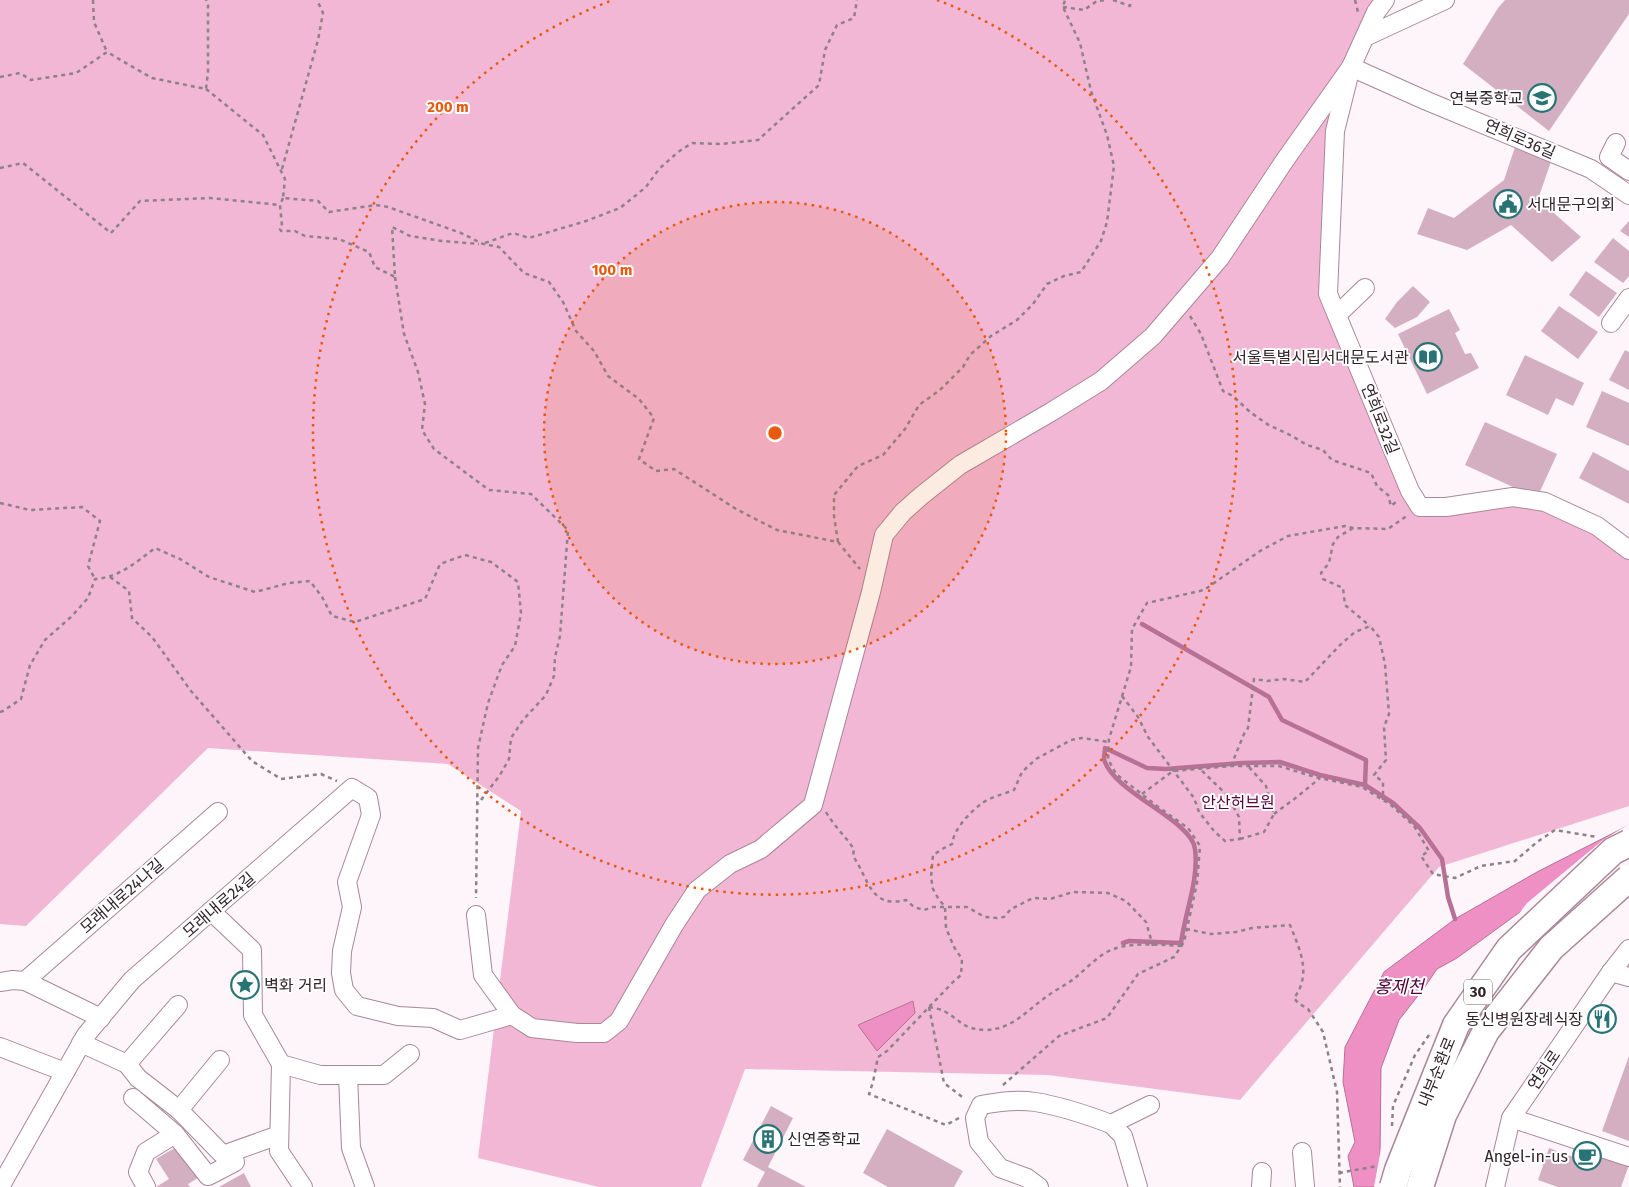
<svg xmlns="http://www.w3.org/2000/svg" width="1629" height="1187" viewBox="0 0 1629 1187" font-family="'Fira Sans','Noto Sans KR',sans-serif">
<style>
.green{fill:#f2b7d5}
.water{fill:#ef90c4;stroke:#b77096}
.pier{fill:#fdf5f9}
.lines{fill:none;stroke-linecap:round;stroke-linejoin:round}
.stream{stroke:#b77096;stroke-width:4.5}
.building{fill:#d4afc2}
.minor-casing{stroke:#aa8799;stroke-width:20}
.path{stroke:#8e8288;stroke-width:2.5;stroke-dasharray:4 4;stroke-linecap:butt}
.minor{stroke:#fff;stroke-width:18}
.highway-bridge-casing{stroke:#aa8799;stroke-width:29;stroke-linecap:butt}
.highway-bridge{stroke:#fff;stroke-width:26}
.ring{fill:none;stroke:#e8590c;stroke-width:2.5;stroke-dasharray:2.5 5}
.labels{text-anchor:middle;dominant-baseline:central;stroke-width:4;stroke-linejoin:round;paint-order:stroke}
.shield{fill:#fff;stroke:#70666b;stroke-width:1}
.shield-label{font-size:15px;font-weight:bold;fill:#33242c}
.poi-label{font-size:16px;fill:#33242c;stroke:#fff;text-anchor:end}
.street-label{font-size:16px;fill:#33242c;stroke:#fff}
.park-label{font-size:16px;fill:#57013c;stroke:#fff}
.water-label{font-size:18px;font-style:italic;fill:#530038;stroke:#fff}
.centre{fill:#e8590c;stroke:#fff;stroke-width:2.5}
.ring-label{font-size:15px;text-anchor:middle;font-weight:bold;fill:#e8590c;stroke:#fff;stroke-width:4;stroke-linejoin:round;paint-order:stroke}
</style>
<rect width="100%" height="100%" fill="#fdf5f9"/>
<polygon class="green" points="0,0 1378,0 1335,131 1328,294 1420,507 1513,497 1629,550 1629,806 1439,867 1240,1100 1048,1075 745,1069 701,1187 599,1187 478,1158 521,811 448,764 208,748 26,926 0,924"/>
<g class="water">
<polygon points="1629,825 1535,901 1457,958 1437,969 1424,988 1399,1020 1381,1068 1380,1156 1384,1187 1354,1187 1348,1156 1355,1142 1343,1082 1345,1047 1384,972 1455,919 1537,872"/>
<polygon points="913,1001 915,1013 877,1051 858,1025"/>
</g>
<g class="pier">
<polygon points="1629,824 1629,869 1536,903 1515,919 1527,903 1603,840"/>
<polygon points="1382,1143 1382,1156 1386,1187 1374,1187"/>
</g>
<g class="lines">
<g class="stream">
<polyline points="1142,624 1269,697 1282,720 1366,760 1365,785"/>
<path d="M1123,943L1129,941L1181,943C1185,912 1199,880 1195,849C1192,820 1112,792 1104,759C1104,756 1105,751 1105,748L1147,768L1166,769L1242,763L1280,762L1320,775L1365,785L1393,803L1420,828L1442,859L1448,897L1455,919"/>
</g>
</g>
<g class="building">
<polygon points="1505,0 1629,0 1629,14 1549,131 1463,64 1498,8"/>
<polygon points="1516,144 1553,156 1538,199 1581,237 1552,262 1511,225 1467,250 1417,234 1428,208 1454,218 1504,180"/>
<polygon points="1629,221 1629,237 1620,231"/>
<polygon points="1613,238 1629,251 1629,276 1623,283 1594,262"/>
<polygon points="1586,271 1617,293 1599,317 1569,295"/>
<polygon points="1413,286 1430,302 1417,317 1395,328 1385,319 1397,302"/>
<polygon points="1559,306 1598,332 1578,359 1541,331"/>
<polygon points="1449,309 1460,330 1455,333 1465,354 1471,353 1479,368 1427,394 1398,334"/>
<polygon points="1625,350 1629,352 1629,390 1609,380"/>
<polygon points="1525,355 1584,383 1573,406 1556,398 1548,415 1506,395"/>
<polygon points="1602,391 1629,403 1629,446 1586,427"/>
<polygon points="1485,422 1557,454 1537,498 1465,465"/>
<polygon points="1593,452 1629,471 1629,504 1579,478"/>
<polygon points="1629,1056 1629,1141 1602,1131"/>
<polygon points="771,1106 793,1118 768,1167 806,1187 757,1187 765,1172 743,1160"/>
<polygon points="887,1129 963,1171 954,1187 888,1187 863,1173"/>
<polygon points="178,1146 198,1178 188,1184 190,1187 156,1187 169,1179 156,1159"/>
<polygon points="1580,1147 1629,1165 1621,1187 1558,1187 1538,1180 1549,1148 1576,1158"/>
<polygon points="244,1173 251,1187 219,1187"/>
</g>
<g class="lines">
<defs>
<g id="minor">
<polyline points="1385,0 1376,12 1351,67 1335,131 1328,294 1410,491 1420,507 1446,507 1513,497 1545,502 1597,526 1629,550"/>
<polyline points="1365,37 1445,0"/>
<polyline points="1351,67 1427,101 1591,169 1629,195"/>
<polyline points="1616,143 1609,157 1629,171"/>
<polyline points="1337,315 1365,288"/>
<polyline points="1611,323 1629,298"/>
<polyline points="211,911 252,950 253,1015 281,1064 320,1075 384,1075 410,1054"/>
<polyline points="476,915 483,975 512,1015 532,1028 577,1033 604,1033 619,1021 674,925 697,890 730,864 761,849 813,805 871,592 884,535 903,512 921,496 960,465 1051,412 1101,381 1153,336 1220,258 1285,160 1351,67"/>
<polyline points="1611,972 1629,977"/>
<polyline points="25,981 218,812"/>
<polyline points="0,982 13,980 25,981 101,1018"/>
<polyline points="81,1043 127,1064 138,1078 179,1110 223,1155 279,1135"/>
<polyline points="0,1047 65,1072"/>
<polyline points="127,1064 178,1005"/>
<polyline points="281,1064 279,1151 303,1187"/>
<polyline points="348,1075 351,1148 365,1187"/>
<polyline points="133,1098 175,1134"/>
<polyline points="179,1110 220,1060"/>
<polyline points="1511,1118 1629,1157"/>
<polyline points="1111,1124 1123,1136 1138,1187"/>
<polyline points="1302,1152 1305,1187"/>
<polyline points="0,1187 86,1035 132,980 352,788 368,798 371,815 347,882 352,907 342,951 341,973 344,990 357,1006 398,1016 433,1018 460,1030 512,1015"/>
<polyline points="146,1187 138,1172 146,1152 175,1134 208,1176 235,1162"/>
<path d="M1039,1187L1027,1178L1000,1168L979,1142L975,1118L981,1105C998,1102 1017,1099 1035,1102C1061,1106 1087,1115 1111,1124L1150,1105"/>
<polyline points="1261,1187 1262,1172"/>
<polyline points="1495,1187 1511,1118 1611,972 1629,949"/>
</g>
</defs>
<use href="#minor" class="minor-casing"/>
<g class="path">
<polyline points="93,0 94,22 107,52"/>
<polyline points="1113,0 1130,6 1131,0"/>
<polyline points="1355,0 1358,12"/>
<polyline points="1063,7 1084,10 1097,1 1106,0"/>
<polyline points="0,77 20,73 31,80 76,73 107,52 152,78 206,89 208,72 208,5 206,0"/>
<polyline points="206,89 263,135 285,179 283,198 318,201 329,212 376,205 388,207 461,233 483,244 499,247 524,273 549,282 563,302 576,331 594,351 608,376 639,399 654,418 639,459 656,471 674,469 736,509 777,530 838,542 860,569"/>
<polyline points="0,168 23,163 111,233 140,201 210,198 280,205"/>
<polyline points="282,169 318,40 323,13 317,0"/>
<polyline points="283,198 280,205 282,226 280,229 281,231 295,231 305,236 339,239 369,252 375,267 395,277 392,227 410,236 442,241 479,244"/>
<polyline points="485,243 513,233 529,238 586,221 620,208 646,187 659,169 678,152 692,143 721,144 758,140 819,85 825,50 837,25 854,18 857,0"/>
<polyline points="395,277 404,334 418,372 425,404 422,430 434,449 489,490 531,494 568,530 560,636 555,657 554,676 546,695 523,720 511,738 509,759 500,775 478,804"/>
<polyline points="1190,316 1201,334 1223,391 1233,396 1250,412 1267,424 1292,436 1307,445 1323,450 1332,460 1371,473 1377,486 1388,495 1391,506 1397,501"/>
<polyline points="0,503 30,510 82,507 100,521 88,566 95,579"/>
<polyline points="1353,528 1338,537 1333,544 1329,563 1321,573 1323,579 1343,588 1345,605 1370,626"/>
<polyline points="838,542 834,516 834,495 858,466 883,455 905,429 919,405 940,390 963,367 970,355 991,336 1017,320 1033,304 1047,284 1064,276 1081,272 1101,241 1107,222 1114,166 1107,135 1091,91 1080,43 1063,7 1065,0"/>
<polyline points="110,577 129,591 132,618 152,637 191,691 252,761 281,779 321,774 337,781"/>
<polyline points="1122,696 1138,717 1148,737 1194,798 1199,812 1214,831 1225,841 1240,839 1239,817 1227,795 1200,769"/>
<path d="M0,712L3,711L21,699L30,665L45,640L72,616L88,598L95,579C120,577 135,563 155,548L180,559L209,577L255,592L289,583L310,581L322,597L332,616L355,622L425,599L440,564L465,555L491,562L518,582L521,613L515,646L502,665L488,703L478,748L476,898"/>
<polyline points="1231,766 1244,734 1248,728 1254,679 1267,681 1284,679 1305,682 1340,645 1355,632 1370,626 1379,637 1385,664 1389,714 1384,727 1386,760 1374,775 1383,782 1383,800"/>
<polyline points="1142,794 1173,771 1231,766 1279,766 1315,777 1362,787 1391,805 1414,826 1429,851 1421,856 1433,874 1455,878 1481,866 1515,861 1537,842 1555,830 1597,837"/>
<path d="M826,812C834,826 845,836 854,849L853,856C869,879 870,909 906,900L914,907L924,910L933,907H967L985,917L997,918L1004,917L1011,909L1033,898L1050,899L1073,892L1108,893L1126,901L1146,922L1153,946"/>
<polyline points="1274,814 1297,797 1320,778"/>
<polyline points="1240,839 1264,832 1274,814 1266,786 1248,766"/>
<path d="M1186,929L1211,934L1236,932L1252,928L1290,925C1300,950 1312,974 1294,998L1298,1003L1308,1009L1323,1032L1337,1092L1340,1187"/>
<path d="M929,1007C934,1008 940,1009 944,1011C960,1020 963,1029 984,1030C1012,1030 1026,1011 1046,997C1055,990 1066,985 1075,978C1087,968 1099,954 1114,949C1132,942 1163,945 1182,946"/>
<polyline points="929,1007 944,1083 965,1099"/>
<polyline points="1003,1085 1059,1036 1107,1018 1138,974 1174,957 1184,942 1197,883 1200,846 1188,828 1157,806 1116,774 1108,759 1109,739 1131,667 1132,629 1147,603 1204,590 1260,551 1288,536 1345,526 1353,528 1388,529 1408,515"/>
<path d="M959,1118L946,1125L869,1094L873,1082L878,1057L887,1051L953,982L961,975L962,959L954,947L946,928L945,907L938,898L933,889L931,877L933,855L944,848L952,844C954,829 969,813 981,804C990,797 1004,794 1014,790L1022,772L1036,759L1071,740L1082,738L1109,742"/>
<polyline points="1392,1126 1393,1106 1415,1055 1429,1035"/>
<polyline points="1339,1173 1377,1166"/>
</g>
<use href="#minor" class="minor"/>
<defs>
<g id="highway-bridge">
<polyline points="1393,1187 1398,1170 1456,1025 1509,949 1613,851 1629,843"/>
<polyline points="1420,1187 1443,1115 1486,1031 1551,948 1629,878"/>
</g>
</defs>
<use href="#highway-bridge" class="highway-bridge-casing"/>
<use href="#highway-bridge" class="highway-bridge"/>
</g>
<circle cx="775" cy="433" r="231" fill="#e8590c" fill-opacity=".12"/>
<g class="ring">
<circle cx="775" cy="433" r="231"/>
<path d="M937 0A462 462 0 1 1 613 0"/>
</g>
<defs>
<symbol id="school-ring" viewBox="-11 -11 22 22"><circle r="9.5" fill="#fff" stroke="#287374" stroke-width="1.5"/><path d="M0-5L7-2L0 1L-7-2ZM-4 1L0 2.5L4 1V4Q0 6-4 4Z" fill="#287374"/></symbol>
<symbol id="civic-ring" viewBox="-11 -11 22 22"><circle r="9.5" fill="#fff" stroke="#287374" stroke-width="1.5"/><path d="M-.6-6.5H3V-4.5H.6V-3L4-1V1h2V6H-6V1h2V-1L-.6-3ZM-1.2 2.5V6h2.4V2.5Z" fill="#287374"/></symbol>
<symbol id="library-ring" viewBox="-11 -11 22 22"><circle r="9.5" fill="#fff" stroke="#287374" stroke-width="1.5"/><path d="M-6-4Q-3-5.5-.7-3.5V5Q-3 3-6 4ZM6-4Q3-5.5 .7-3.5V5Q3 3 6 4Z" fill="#287374"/></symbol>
<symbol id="sight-ring" viewBox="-11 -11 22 22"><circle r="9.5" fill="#fff" stroke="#287374" stroke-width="1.5"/><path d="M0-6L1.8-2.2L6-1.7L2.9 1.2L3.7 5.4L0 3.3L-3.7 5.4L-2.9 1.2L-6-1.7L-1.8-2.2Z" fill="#287374"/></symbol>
<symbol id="restaurant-ring" viewBox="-11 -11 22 22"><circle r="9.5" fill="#fff" stroke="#287374" stroke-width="1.5"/><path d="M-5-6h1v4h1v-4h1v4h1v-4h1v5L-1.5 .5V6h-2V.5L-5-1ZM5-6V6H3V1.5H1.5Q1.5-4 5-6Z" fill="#287374"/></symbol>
<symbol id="building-ring" viewBox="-11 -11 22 22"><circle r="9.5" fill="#fff" stroke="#287374" stroke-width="1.5"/><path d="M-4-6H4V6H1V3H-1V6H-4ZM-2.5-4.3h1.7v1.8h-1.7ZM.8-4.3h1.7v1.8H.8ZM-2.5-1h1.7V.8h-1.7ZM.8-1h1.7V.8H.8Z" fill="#287374"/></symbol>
<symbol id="cafe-ring" viewBox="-11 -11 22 22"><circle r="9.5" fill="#fff" stroke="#287374" stroke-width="1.5"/><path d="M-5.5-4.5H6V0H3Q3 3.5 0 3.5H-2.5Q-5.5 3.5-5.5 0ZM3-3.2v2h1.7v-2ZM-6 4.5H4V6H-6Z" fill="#287374"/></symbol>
</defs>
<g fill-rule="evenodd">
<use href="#school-ring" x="1526" y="82" width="32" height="32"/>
<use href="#civic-ring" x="1492" y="188" width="32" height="32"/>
<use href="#library-ring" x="1412" y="341" width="32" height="32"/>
<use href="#sight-ring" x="229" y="969" width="32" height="32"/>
<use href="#restaurant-ring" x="1586" y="1003" width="32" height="32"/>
<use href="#building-ring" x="752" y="1123" width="32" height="32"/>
<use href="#cafe-ring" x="1571" y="1140" width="32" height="32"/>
</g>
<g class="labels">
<rect class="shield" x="1464" y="979.5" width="28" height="25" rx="4"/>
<g class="shield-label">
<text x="1478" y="992">30</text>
</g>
<g class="poi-label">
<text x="1523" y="98">연북중학교</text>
<text x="1527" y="204" text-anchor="start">서대문구의회</text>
<text x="1409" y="357">서울특별시립서대문도서관</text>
<text x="264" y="985" text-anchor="start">벽화 거리</text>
<text x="1583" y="1019">동신병원장례식장</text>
<text x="787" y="1139" text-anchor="start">신연중학교</text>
<text x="1568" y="1156">Angel-in-us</text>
</g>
<g class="street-label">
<text transform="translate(1520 139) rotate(23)">연희로36길</text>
<text transform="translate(1380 419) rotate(68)">연희로32길</text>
<text transform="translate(122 896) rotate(-41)">모래내로24나길</text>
<text transform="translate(219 905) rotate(-41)">모래내로24길</text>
<text transform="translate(1544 1070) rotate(-56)">연희로</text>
<text transform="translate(1437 1072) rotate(-68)">내부순환로</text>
</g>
<g class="park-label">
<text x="1238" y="802">안산허브원</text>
</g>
<g class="water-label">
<text x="1399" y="987">홍제천</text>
</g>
</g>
<circle cx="775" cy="433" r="8" class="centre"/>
<g class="ring-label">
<text x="448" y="112">200 m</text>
<text x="612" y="275">100 m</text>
</g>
</svg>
